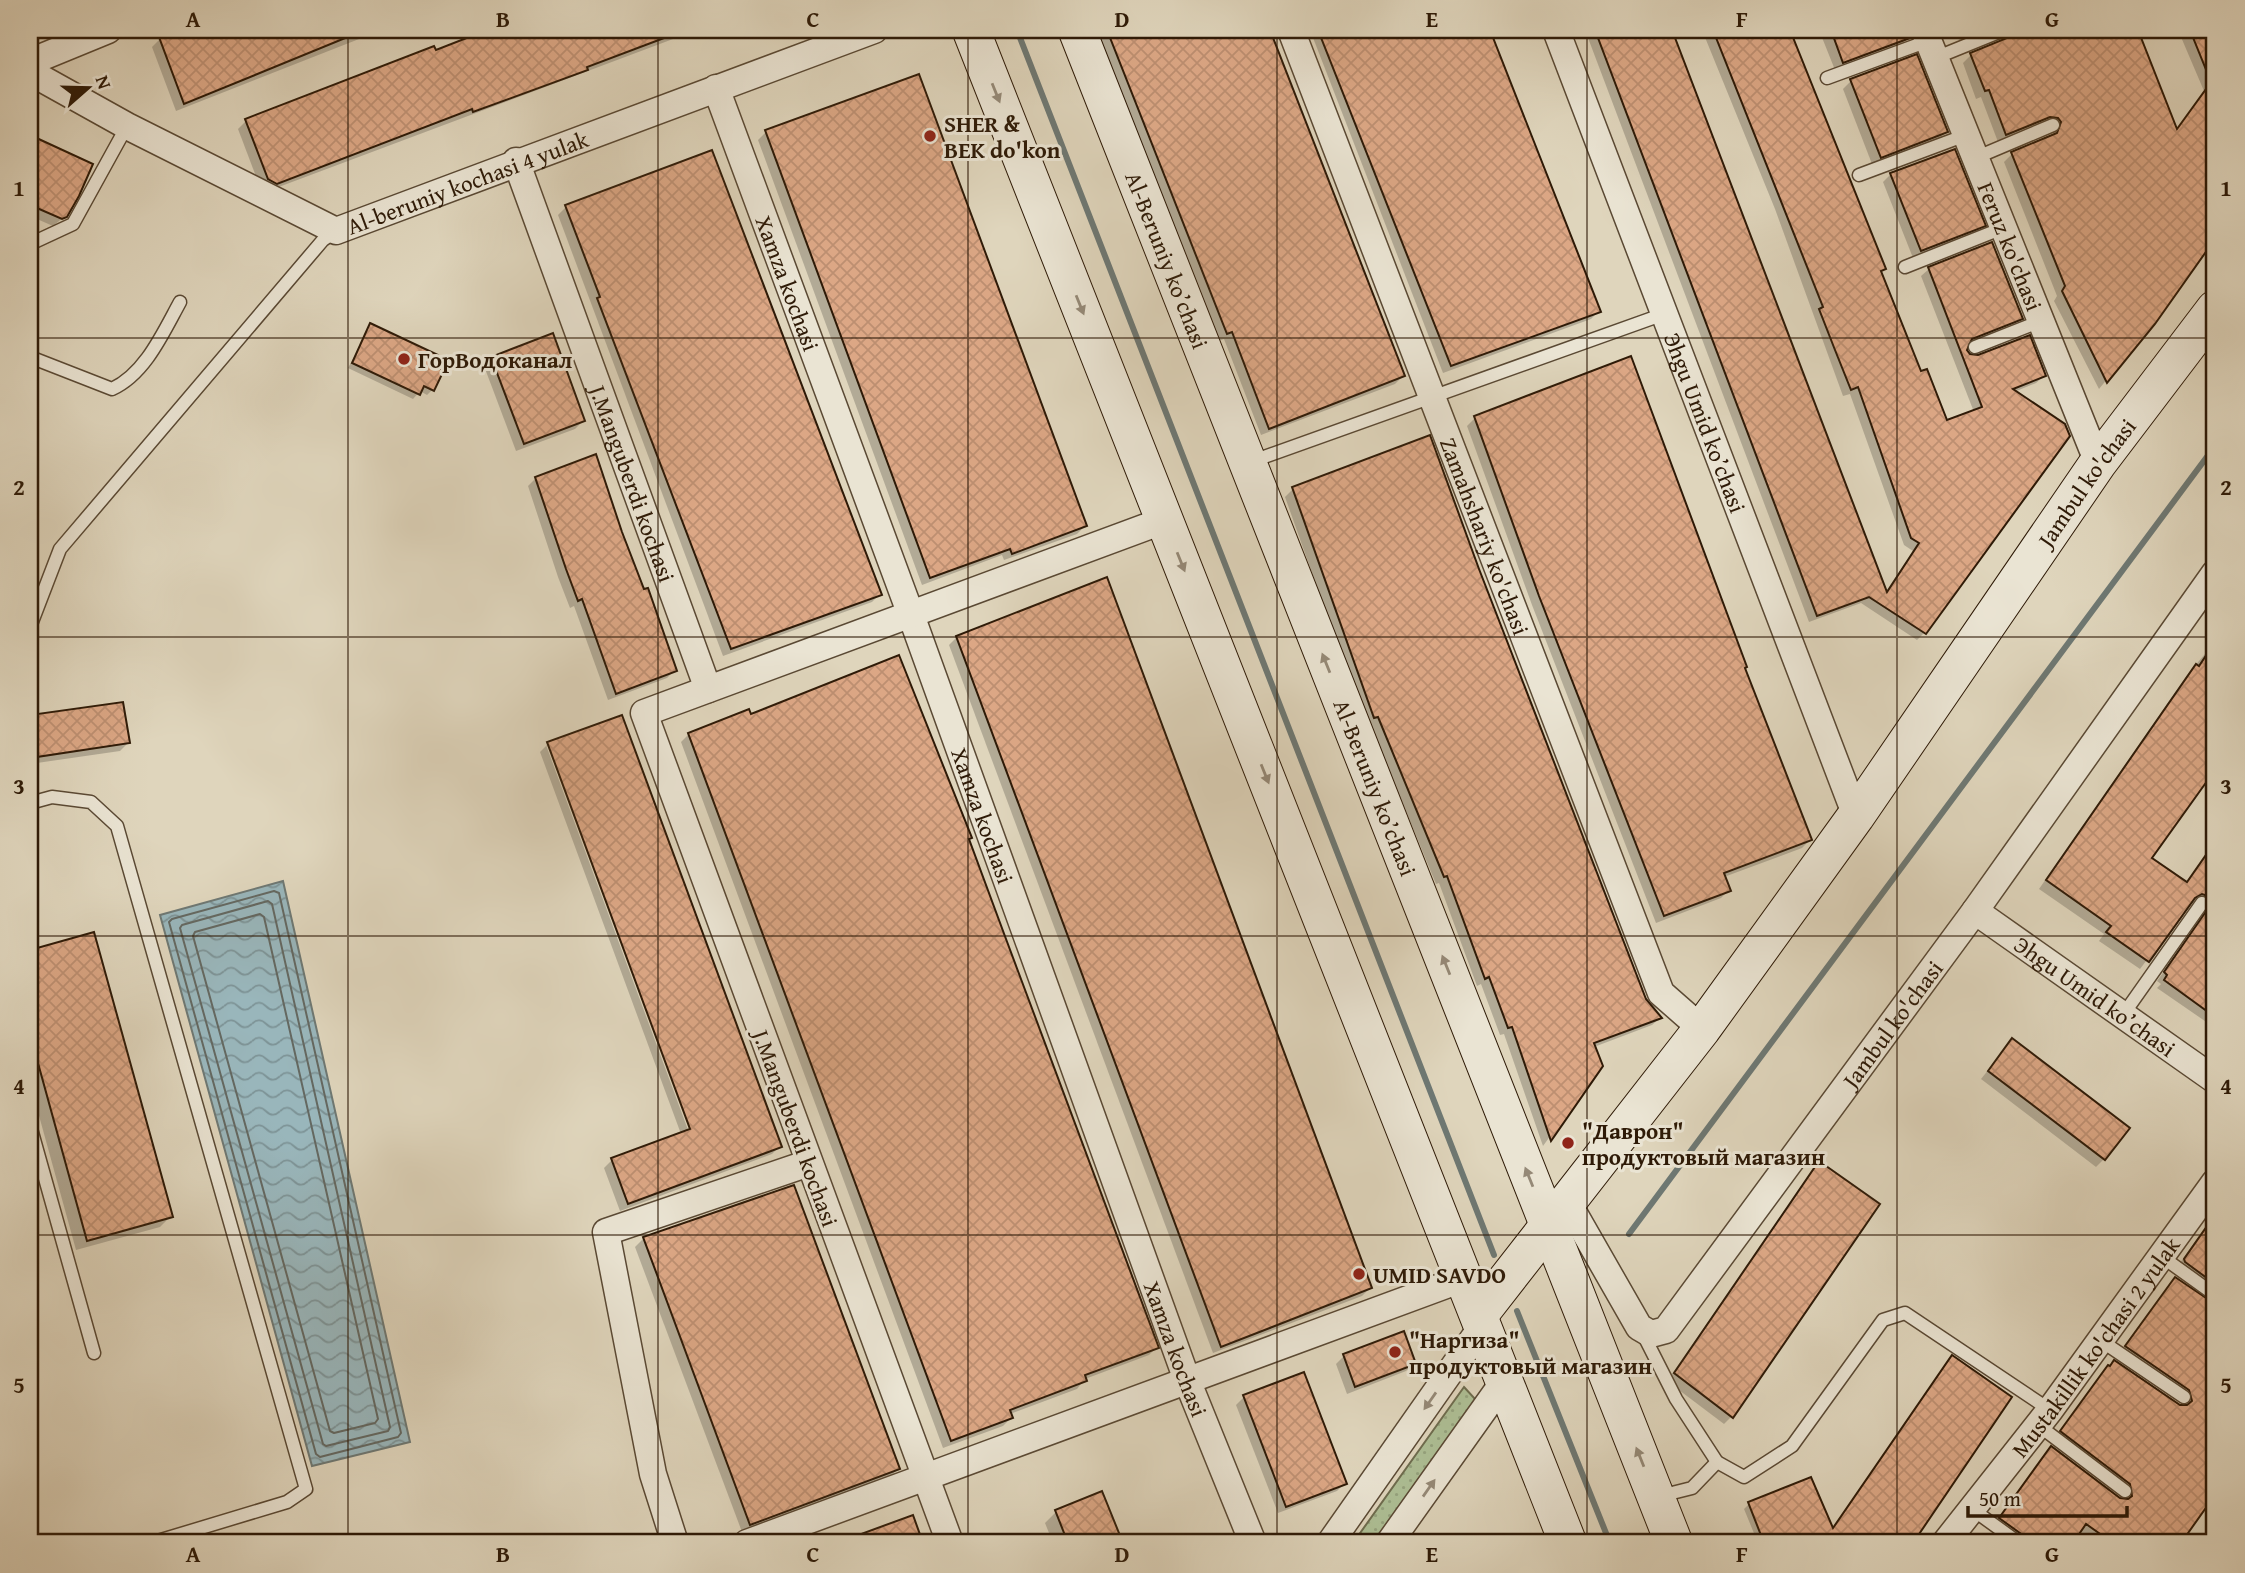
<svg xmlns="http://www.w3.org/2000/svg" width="2245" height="1573" viewBox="0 0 2245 1573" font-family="'Gentium Book Plus',serif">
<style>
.grass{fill:url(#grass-dots);stroke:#6e6c4e;stroke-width:2}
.water{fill:url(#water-waves);stroke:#6e7873;stroke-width:2}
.shadow{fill:#0003;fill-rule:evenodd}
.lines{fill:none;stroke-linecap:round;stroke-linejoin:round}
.shore{stroke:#646861;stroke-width:2}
.stream{stroke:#6e7873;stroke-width:6}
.building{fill:url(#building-cross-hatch);stroke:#2e1a07;stroke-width:2}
.lane-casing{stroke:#5a4934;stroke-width:15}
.street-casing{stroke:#5a4934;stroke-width:29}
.secondary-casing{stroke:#2e1a07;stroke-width:39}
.lane{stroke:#eae4d3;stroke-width:12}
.street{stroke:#eae4d3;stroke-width:26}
.secondary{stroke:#eae4d3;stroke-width:37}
.oneway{fill:#958977}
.grid{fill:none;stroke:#2e1a07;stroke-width:2;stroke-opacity:0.55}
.poi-dot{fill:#8f2418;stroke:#eae4d3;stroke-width:2.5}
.labels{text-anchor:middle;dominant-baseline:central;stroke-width:6;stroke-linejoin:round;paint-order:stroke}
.poi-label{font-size:23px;font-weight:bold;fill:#2e1a07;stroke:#eae4d3;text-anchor:start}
.street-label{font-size:23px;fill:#2e1a07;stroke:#eae4d3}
.neatline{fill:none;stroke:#2e1a07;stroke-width:2.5}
.grid-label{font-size:23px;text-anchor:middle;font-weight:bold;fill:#2e1a07}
</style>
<defs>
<pattern id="grass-dots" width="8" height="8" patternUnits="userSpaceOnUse" patternTransform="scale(1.75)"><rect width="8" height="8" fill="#adbe94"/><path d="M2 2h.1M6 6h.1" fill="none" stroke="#95a37e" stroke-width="1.8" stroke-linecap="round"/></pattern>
<pattern id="water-waves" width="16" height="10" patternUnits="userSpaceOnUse" patternTransform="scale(1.75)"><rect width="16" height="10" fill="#99b6bb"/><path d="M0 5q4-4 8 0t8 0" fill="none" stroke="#7d9396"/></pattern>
<pattern id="building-cross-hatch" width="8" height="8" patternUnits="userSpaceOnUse" patternTransform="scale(1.75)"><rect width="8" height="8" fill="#dca785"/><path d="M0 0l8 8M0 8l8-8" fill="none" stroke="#bd8f71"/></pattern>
</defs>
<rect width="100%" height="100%" fill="#dfd5bc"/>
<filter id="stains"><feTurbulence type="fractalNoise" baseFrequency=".00286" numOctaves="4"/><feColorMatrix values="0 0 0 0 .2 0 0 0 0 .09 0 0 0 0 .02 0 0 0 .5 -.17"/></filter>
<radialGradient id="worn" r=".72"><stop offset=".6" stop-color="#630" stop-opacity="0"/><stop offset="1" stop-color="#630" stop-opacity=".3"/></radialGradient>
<polygon class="grass" points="1464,1387 1476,1400 1374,1543 1353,1543"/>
<polygon class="water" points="283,881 410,1442 312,1466 160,915"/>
<g class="shadow">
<polygon points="30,30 65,30 46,38"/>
<polygon points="181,30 382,30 176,111 152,47 160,39"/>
<polygon points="495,30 697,30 268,191 260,187 238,129 246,121"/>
<polygon points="1095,30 1267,30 1403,376 1395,384 1261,435 1224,339 1218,341"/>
<polygon points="1310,30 1487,30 1599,311 1591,319 1443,373"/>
<polygon points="1585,30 1670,30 1885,593 1913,551 1904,545 1850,394 1843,396 1775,209 1702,30 1786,30 1867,226 1880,272 1920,374 1946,422 1974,412 1921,276 1929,269 2021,318 2013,326 1967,344 1965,350 1969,356 2044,376 2036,383 2014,392 1924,633 1917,640 1861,603 1809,622"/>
<polygon points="1819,30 1905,30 1908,38 1900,46 1835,70"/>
<polygon points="1954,30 1991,30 1960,42"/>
<polygon points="1995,30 2137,30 2176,130 2204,91 2178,30 2215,30 2215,237 2154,322 2099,389 2054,301 2057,296 2004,162 2012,154 2054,136 2053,129 1998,142 1981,97 1976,99 1963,63 1971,55 2003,42 2005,36"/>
<polygon points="1916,57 1946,132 1938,140 1872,164 1843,89 1851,81"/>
<polygon points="766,132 1085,526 1077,534 1004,560 1002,555 922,585 758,140"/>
<polygon points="30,137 91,164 65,216 53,226 30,216"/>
<polygon points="1891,174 1984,225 1976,233 1913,258 1883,182"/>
<polygon points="566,207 880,594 872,602 723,656 558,215"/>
<polygon points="371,325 431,366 432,390 427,395 420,391 413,399 348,368"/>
<polygon points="492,358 583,421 575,429 516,451 484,366"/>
<polygon points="1475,418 1743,669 1810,840 1802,848 1724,877 1729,890 1721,898 1656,923 1532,605 1467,426"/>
<polygon points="536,478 620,532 675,670 667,678 608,700 574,606 570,608 558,577 528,486"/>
<polygon points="1293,489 1477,570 1645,1000 1660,1018 1652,1025 1594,1047 1601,1066 1543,1146 1504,1034 1500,1035 1481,984 1477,986 1439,883 1436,884 1370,724 1366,725 1285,497"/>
<polygon points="957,637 1370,1288 1362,1296 1213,1353 949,645"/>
<polygon points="2215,642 2215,767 2150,859 2186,883 2215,846 2215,1028 2157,988 2161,984 2157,981 2202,918 2200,904 2189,904 2140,969 2099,941 2104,934 2039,889 2188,674"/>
<polygon points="122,704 128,743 120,751 30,764 30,717"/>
<polygon points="750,716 1157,1347 1149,1355 1085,1379 1077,1389 1010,1414 1011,1418 1003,1426 943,1448 681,742 689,734"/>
<path d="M621,717L780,1146L772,1154L620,1211L604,1168L612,1160L681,1134L540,752L548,744ZM546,745H550L695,1137L691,1138Z"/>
<polygon points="93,935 171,1216 160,1227 76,1250 30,1083 30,952"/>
<polygon points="2005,1049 2104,1159 2096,1167 1981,1079"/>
<polygon points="1819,1163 1732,1416 1724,1424 1667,1381"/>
<polygon points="793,1187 898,1469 890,1477 742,1532 635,1247 643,1239"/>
<polygon points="2215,1227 2215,1301 2177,1267 2197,1239 2205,1231 2210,1234"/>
<polygon points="2175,1279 2210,1304 2215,1303 2215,1492 2179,1543 2016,1543 1993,1527 2044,1456 2124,1500 2123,1492 2054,1440 2108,1367 2179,1406 2185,1405 2181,1398 2118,1355"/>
<polygon points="1344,1356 1414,1363 1406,1371 1347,1394 1336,1364"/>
<polygon points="1947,1363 2010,1397 1911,1543 1843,1543 1835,1538 1838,1543 1758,1543 1744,1509 1749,1504 1810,1479 1832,1530"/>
<polygon points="1244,1397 1345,1483 1337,1491 1278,1513 1236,1405"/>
<polygon points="1101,1494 1121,1543 1053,1543 1045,1523 1056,1512"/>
<polygon points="1989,1535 2002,1543 1981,1543"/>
</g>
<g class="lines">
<g class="shore">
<polygon points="274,891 279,893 401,1433 398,1437 320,1457 316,1454 169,922 172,919"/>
<polygon points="268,901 272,904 390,1427 388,1431 326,1446 323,1444 180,928 182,925"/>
<polygon points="260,914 264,917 378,1419 375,1423 334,1433 330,1431 193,936 195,932"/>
</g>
<g class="stream">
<polyline points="1017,30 1494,1255"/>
<polyline points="1629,1234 2215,446"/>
<polyline points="1517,1311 1610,1543"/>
</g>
</g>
<g class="building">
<polygon points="178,30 359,30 360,32 184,104 159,37"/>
<polygon points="487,30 680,32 587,67 588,70 473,112 472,109 277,184 268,179 245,119 434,46 436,50"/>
<polygon points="1107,30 1270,30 1405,376 1269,429 1232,332 1227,334"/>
<polygon points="1318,30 1490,30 1601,312 1451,366"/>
<polygon points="1595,30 1672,30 1887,592 1919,543 1911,538 1858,387 1851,390 1835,350 1819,309 1823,307 1713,30 1790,30 1886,269 1881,271 1921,371 1927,369 1947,420 1982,407 1928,267 1992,242 2023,319 1972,339 1967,350 1970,354 1978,355 2030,335 2046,376 2013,389 2065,424 2070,436 1926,634 1869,597 1817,616"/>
<polygon points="1831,30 1909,30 1910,38 1843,63"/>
<polygon points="2013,30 2138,30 2177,129 2211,82 2190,30 2215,30 2215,239 2155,324 2107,383 2062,291 2065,286 2011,152 2057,133 2061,122 2058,118 2050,117 2006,135 1989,90 1985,91 1970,53 2007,38"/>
<polygon points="1917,54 1948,132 1881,158 1850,79"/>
<polygon points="919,74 1087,526 1012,554 1010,549 930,578 765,130"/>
<polygon points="30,135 93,164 79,196 67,217 62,219 30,205"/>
<polygon points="1955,149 1986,226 1921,251 1890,173"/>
<polygon points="712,150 882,595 731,649 597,298 600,297 565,205"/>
<polygon points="370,323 438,355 434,365 444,370 434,391 424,386 420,395 352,363"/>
<polygon points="553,333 585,421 524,444 491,357"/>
<polygon points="1631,356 1747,667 1745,668 1812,840 1724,873 1731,891 1664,916 1539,596 1474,416"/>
<polygon points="1430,435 1479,569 1646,999 1662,1018 1594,1043 1603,1066 1551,1141 1512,1027 1508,1028 1489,977 1485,979 1447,876 1444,877 1378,717 1374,718 1292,487"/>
<polygon points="596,454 622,532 644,589 648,588 677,671 616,694 582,599 578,601 566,569 535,477"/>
<polygon points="1107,577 1372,1288 1221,1347 956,636"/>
<polygon points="2215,642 2215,770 2152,858 2187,882 2215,842 2215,1017 2164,980 2167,975 2164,972 2209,907 2208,896 2202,894 2195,898 2149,962 2106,932 2111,926 2046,880 2196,664 2199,666"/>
<polygon points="899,655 972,838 969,839 1006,939 1159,1348 1085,1375 1087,1381 1010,1410 1013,1418 951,1441 688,733 749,709 751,714"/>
<polygon points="123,702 130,743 30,758 30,715"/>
<polygon points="622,715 782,1147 628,1204 611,1158 690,1129 547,742"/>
<polygon points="94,932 173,1217 87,1241 30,1034 30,950"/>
<polygon points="2012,1038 2130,1128 2105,1160 1988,1071"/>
<polygon points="1819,1161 1880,1204 1733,1418 1674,1373"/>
<polygon points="794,1185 900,1469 750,1525 643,1237"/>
<polygon points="2205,1229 2215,1236 2215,1284 2185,1262 2184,1259"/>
<polygon points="2175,1277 2215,1304 2215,1495 2181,1543 2113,1543 2086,1524 2073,1543 2028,1543 2024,1536 1999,1518 2051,1446 2120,1498 2128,1499 2132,1496 2130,1484 2060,1431 2108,1365 2110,1366 2114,1360 2180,1405 2187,1405 2192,1401 2189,1390 2125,1346"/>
<polygon points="1404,1331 1416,1364 1355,1387 1343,1354"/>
<polygon points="1952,1355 2012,1397 1913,1543 1764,1543 1748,1502 1811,1477 1833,1528"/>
<polygon points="1304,1372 1347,1484 1286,1507 1243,1395"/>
<polygon points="1102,1491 1123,1543 1068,1543 1055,1510"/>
<polygon points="913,1515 923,1543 843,1543 842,1541"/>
</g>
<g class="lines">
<defs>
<g id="lane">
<polyline points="1935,58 2004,30"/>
<polyline points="1827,78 1928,41"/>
<polyline points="1975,158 2053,125"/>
<polyline points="1859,175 1966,135"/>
<polyline points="30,244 73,224 127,126"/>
<polyline points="1905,267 2003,228"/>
<polyline points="1975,347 2041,321"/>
<path d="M30,357L112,389C145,374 163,333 180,302"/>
<polyline points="1250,462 1664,314"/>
<polyline points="30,627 60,549 323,240 336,231"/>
<polyline points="30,803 52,797 91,802 117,826 306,1489 287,1502 151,1543"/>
<polyline points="2123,1015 2202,903"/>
<polyline points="30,1125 94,1353"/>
<polyline points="2161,1256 2215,1295"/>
<polyline points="1643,1334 1676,1399 1717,1462 1744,1477 1792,1446 1883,1320 1905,1313 2050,1410"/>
<polyline points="2100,1340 2184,1397"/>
<polyline points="2038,1425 2125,1491"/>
<polyline points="1660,1496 1692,1488 1717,1462"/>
<polyline points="1972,1509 2019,1543"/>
</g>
<g id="street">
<path id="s1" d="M1291,30L1661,993L1702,1029"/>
<path id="s2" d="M1556,30L1856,816"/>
<path id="s3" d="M1924,30L2098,463"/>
<polyline points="30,62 108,30"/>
<path id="s4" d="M30,72L127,126L336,231L874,30"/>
<path id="s5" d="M716,88L911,615L1187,1380L1253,1543"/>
<path id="s6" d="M516,161L708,689"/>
<path id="s7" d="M1975,911L2215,1080"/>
<path id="s8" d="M1568,1203L1639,1327L1651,1334L1666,1330L1975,911L2215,573"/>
<polyline points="675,1543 653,1474 606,1232 809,1163"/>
<polyline points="747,1543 1465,1278"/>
<polyline points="950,1543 644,713 1165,520"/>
<polyline points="1330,1543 1483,1325"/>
<polyline points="1389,1543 1505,1380"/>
<path id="s9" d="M1945,1543L2050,1410L2215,1182"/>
</g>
<g id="secondary">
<polyline points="971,30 1568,1543"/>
<path id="s10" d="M1077,30L1674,1543"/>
<path id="s11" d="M1479,1315L1702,1029L1856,816L2098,463L2215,309"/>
</g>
</defs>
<use href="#lane" class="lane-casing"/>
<use href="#street" class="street-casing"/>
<use href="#secondary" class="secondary-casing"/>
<use href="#lane" class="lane"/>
<use href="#street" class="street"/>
<use href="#secondary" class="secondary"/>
</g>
<defs><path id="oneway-solid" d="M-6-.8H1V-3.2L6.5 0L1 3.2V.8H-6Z" transform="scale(1.75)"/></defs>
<g class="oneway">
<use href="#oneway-solid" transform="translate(996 93) rotate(68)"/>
<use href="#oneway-solid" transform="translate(1080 305) rotate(68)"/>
<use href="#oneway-solid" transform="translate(1181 562) rotate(68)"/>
<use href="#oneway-solid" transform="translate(1326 663) rotate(-112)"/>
<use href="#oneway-solid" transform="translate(1265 774) rotate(68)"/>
<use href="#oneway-solid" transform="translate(1446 965) rotate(-112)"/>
<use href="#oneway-solid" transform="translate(1529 1177) rotate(-112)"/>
<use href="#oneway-solid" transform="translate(1430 1401) rotate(125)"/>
<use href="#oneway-solid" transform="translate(1640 1457) rotate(-112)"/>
<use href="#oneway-solid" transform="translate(1429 1488) rotate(-55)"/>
</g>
<path class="grid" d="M348,30V1543M658,30V1543M968,30V1543M1277,30V1543M1587,30V1543M1897,30V1543M30,338H2215M30,637H2215M30,936H2215M30,1235H2215"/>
<g class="poi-dot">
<circle cx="930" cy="136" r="7"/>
<circle cx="404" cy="359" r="7"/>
<circle cx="1568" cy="1143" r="7"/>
<circle cx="1359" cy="1274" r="7"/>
<circle cx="1395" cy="1352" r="7"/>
</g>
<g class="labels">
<g class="poi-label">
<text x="944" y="123">SHER &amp;<tspan x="944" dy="26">BEK do'kon</tspan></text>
<text x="418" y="359">ГорВодоканал</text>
<text x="1582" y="1130">"Даврон"<tspan x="1582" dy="26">продуктовый магазин</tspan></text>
<text x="1373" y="1274">UMID SAVDO</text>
<text x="1409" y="1339">"Наргиза"<tspan x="1409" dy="26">продуктовый магазин</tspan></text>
</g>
<g class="street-label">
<text stroke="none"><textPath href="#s4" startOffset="485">Al-beruniy kochasi 4 yulak</textPath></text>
<text stroke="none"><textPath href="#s3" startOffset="233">Feruz ko'chasi</textPath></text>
<text stroke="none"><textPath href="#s10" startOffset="247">Al-Beruniy ko’chasi</textPath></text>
<text stroke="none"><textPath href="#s5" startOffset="208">Xamza kochasi</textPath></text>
<text stroke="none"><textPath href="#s2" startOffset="420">Эhgu Umid ko’chasi</textPath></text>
<text stroke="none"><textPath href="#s11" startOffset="1031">Jambul ko'chasi</textPath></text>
<text stroke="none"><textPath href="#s6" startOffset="343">J.Manguberdi kochasi</textPath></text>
<text stroke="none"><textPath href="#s1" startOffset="542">Zamahshariy ko'chasi</textPath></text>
<text stroke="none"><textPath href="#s10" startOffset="814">Al-Beruniy ko’chasi</textPath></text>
<text stroke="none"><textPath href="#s5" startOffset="775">Xamza kochasi</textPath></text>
<text stroke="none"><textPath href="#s7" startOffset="147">Эhgu Umid ko’chasi</textPath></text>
<text stroke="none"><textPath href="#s8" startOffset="553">Jambul ko'chasi</textPath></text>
<text transform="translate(796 1128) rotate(70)">J.Manguberdi kochasi</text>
<text stroke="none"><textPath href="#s9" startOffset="247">Mustakillik ko'chasi 2 yulak</textPath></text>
<text stroke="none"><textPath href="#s5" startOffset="1342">Xamza kochasi</textPath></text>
</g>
</g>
<rect width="2245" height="1573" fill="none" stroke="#dfd5bc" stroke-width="77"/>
<g transform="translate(88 88) rotate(70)" stroke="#eae4d3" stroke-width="5" paint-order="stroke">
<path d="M0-5L12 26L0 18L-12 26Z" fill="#2e1a07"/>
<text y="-10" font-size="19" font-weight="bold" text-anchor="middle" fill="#2e1a07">N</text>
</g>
<path d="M1968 1506v10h159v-10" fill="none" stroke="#2e1a07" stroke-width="3.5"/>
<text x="1979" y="1506" font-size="21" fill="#2e1a07" stroke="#eae4d3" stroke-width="5" paint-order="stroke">50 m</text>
<rect x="38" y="38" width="2168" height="1496" class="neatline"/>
<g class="grid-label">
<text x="193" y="27">A</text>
<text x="503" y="27">B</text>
<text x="813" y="27">C</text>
<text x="1122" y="27">D</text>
<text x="1432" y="27">E</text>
<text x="1742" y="27">F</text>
<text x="2052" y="27">G</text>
<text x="19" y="196">1</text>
<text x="2226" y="196">1</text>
<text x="19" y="495">2</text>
<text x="2226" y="495">2</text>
<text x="19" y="794">3</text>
<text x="2226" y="794">3</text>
<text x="19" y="1094">4</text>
<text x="2226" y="1094">4</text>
<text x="19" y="1393">5</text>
<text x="2226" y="1393">5</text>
<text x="193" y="1562">A</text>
<text x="503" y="1562">B</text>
<text x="813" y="1562">C</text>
<text x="1122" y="1562">D</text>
<text x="1432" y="1562">E</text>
<text x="1742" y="1562">F</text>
<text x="2052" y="1562">G</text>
</g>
<rect width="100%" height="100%" filter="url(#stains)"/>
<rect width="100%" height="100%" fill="url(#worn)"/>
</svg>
